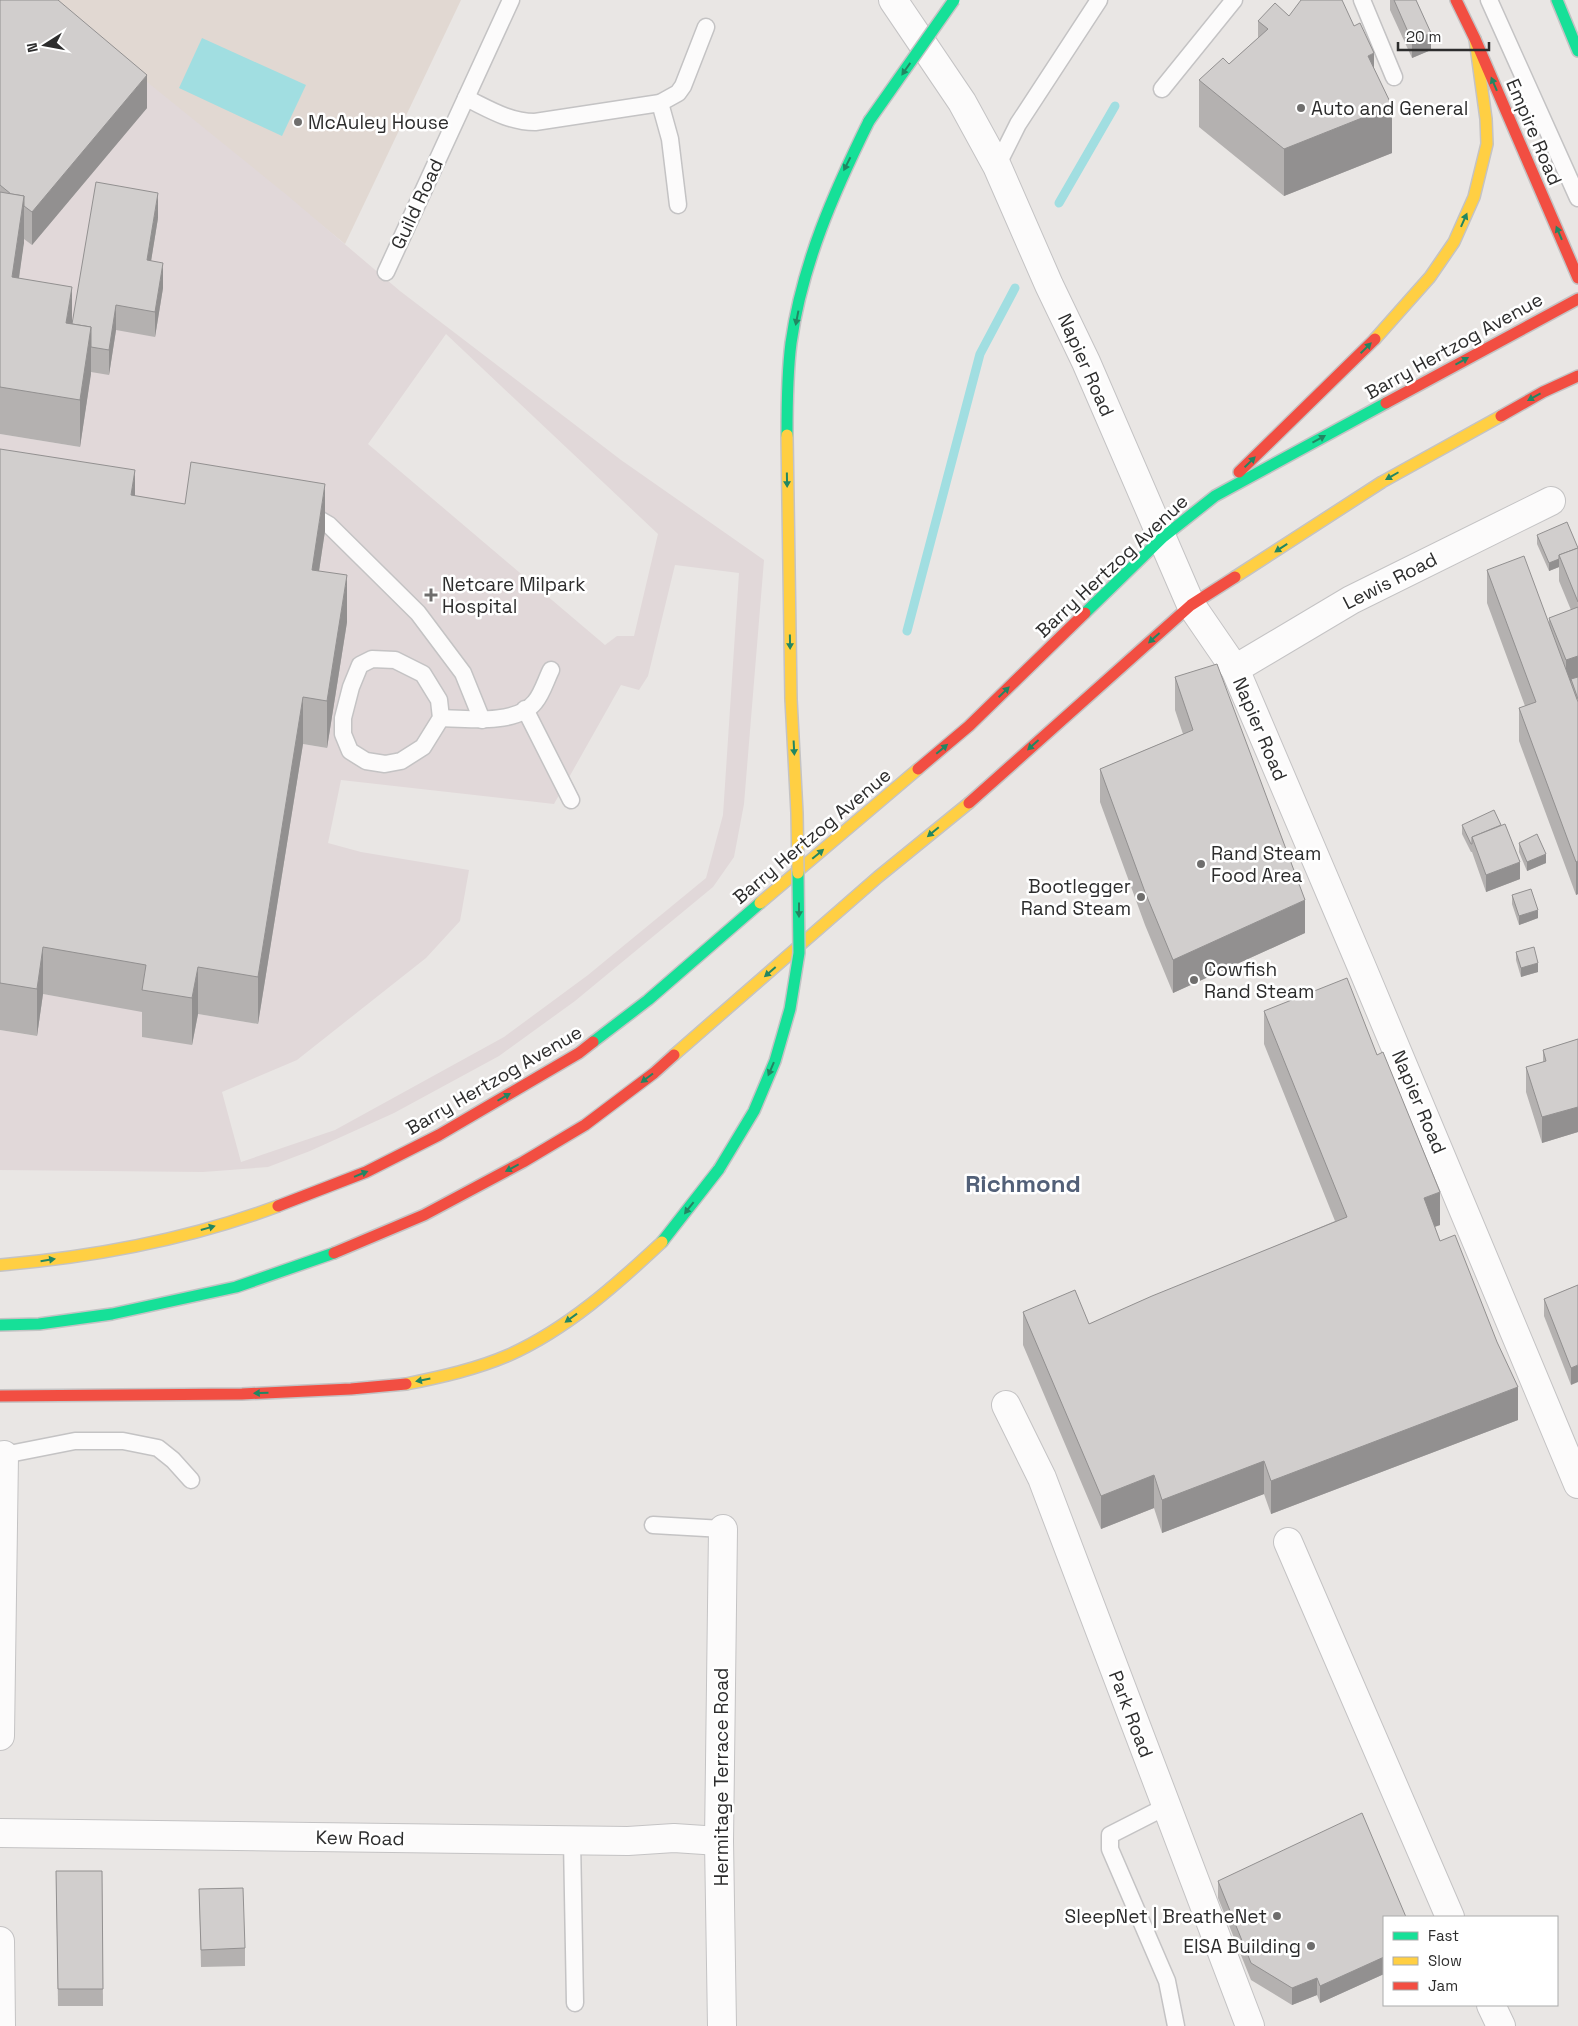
<svg xmlns="http://www.w3.org/2000/svg" width="1578" height="2026" viewBox="0 0 1578 2026" font-family="'Space Grotesk',sans-serif">
<style>
.education{fill:#e1d8d2}
.medical{fill:#e1d8d9;fill-rule:evenodd}
.water{fill:#a1dee1}
.lines{fill:none;stroke-linecap:round;stroke-linejoin:round}
.stream{stroke:#a1dee1;stroke-width:9}
.lane-casing{stroke:#c4c3c4;stroke-width:19}
.street-casing{stroke:#c4c3c4;stroke-width:30}
.fast-casing{stroke:#c4c3c4;stroke-width:14}
.slow-casing{stroke:#c4c3c4;stroke-width:14}
.jam-casing{stroke:#c4c3c4;stroke-width:14}
.lane{stroke:#fcfbfb;stroke-width:16}
.street{stroke:#fcfbfb;stroke-width:28}
.fast{stroke:#16e098;stroke-width:11}
.slow{stroke:#ffcf43;stroke-width:11}
.jam{stroke:#f24e42;stroke-width:11}
.fast-bridge-casing{stroke:#c4c3c4;stroke-width:14;stroke-linecap:butt}
.slow-bridge-casing{stroke:#c4c3c4;stroke-width:14;stroke-linecap:butt}
.fast-bridge{stroke:#16e098;stroke-width:11}
.slow-bridge{stroke:#ffcf43;stroke-width:11}
.wall{fill:#b4b1b0}
.shaded-wall{fill:#929090}
.building{fill:#d1cecd;stroke:#929090}
.oneway{fill:#228662}
.poi-dot{fill:#6f6e6d;stroke:#fff;stroke-width:2}
.labels{text-anchor:middle;dominant-baseline:central;stroke-width:5;stroke-linejoin:round;paint-order:stroke}
.poi-label{font-size:19px;fill:#2d2d2d;stroke:#fff;text-anchor:start}
.street-label{font-size:19px;fill:#2d2d2d;stroke:#fff}
.district-label{font-size:24px;font-weight:bold;fill:#526078;stroke:#fff}
</style>
<rect width="100%" height="100%" fill="#e9e6e4"/>
<polygon class="education" points="43,0 461,0 345,244"/>
<path class="medical" d="M131,69L288,196L400,291L621,460L764,560L744,804L734,857L713,887L575,1001L499,1056L394,1113L310,1151L268,1167L203,1172L0,1170V1030L36,1036L43,994L146,1012L143,1037L192,1044L198,1014L258,1024L303,744L327,748L312,617L325,531L0,496V434L80,447L12,324L24,243L0,239ZM446,334L658,534L634,636H617L605,645L368,444ZM675,565L739,573L723,815L706,878L588,975L504,1037L335,1130L241,1162L222,1092L297,1060L426,958L460,921L469,870L361,852L328,843L341,780L554,804L621,685L639,690L648,676Z"/>
<polygon class="water" points="202,38 306,85 282,136 179,88"/>
<g class="lines">
<g class="stream">
<polyline points="1059,203 1115,106"/>
<polyline points="907,631 980,354 1015,288"/>
</g>
<defs>
<g id="lane">
<polyline points="1362,0 1394,77"/>
<polyline points="1489,0 1578,198"/>
<polyline points="1162,89 1234,0"/>
<path d="M466,98C489,109 509,122 535,122L660,103L678,93L683,86L706,27"/>
<polyline points="660,103 670,139 678,205"/>
<polyline points="997,166 1018,124 1099,0"/>
<polyline points="386,272 511,0"/>
<polyline points="307,512 329,525 418,613 463,673 482,720"/>
<polygon points="372,659 395,660 423,674 439,700 441,718 423,747 401,761 385,764 366,761 350,751 343,734 343,718 351,687 360,665"/>
<polyline points="525,709 571,800"/>
<path d="M441,718C467,719 517,725 535,702C542,694 546,680 551,670"/>
<polyline points="4,1455 75,1441 123,1441 158,1448 173,1460 191,1480"/>
<polyline points="653,1525 723,1529"/>
<polyline points="1167,1806 1110,1835 1110,1849 1167,1981 1176,2026"/>
<polyline points="572,1840 575,2003"/>
</g>
<g id="street">
<polyline points="893,0 962,102 997,166 1049,285 1086,362 1191,605 1235,669 1361,965 1578,1484"/>
<polyline points="1235,669 1351,600 1551,501"/>
<polyline points="1006,1405 1042,1478 1250,2026"/>
<polyline points="1288,1542 1450,1917"/>
<polyline points="0,1736 4,1455"/>
<polyline points="0,1833 628,1841 674,1838 719,1841"/>
<polyline points="0,1941 1,2026"/>
<polyline points="1491,2005 1501,2026"/>
<polyline points="722,2026 719,1841 723,1529"/>
</g>
<g id="fast">
<polyline points="1557,0 1578,51"/>
<path d="M787,435C787,405 787,374 791,343C802,264 834,192 869,121"/>
<polyline points="1085,613 1162,538 1215,496 1386,403"/>
<polyline points="593,1042 648,1000 760,903"/>
<polyline points="662,1242 719,1169"/>
<polyline points="0,1325 39,1324 112,1314 236,1287 334,1253"/>
</g>
<g id="slow">
<polyline points="1375,339 1430,277 1454,242 1474,197 1487,144 1486,119 1475,39"/>
<polyline points="787,435 791,699"/>
<polyline points="1235,577 1382,482 1501,416"/>
<polyline points="760,903 918,769"/>
<polyline points="674,1055 878,877 969,803"/>
<path d="M0,1265C93,1257 190,1239 278,1206"/>
<path d="M406,1384C441,1377 477,1369 509,1355C567,1329 616,1285 662,1242"/>
</g>
<g id="jam">
<polyline points="1456,0 1475,39 1578,278"/>
<polyline points="1386,403 1578,299"/>
<polyline points="1501,416 1543,392 1578,376"/>
<polyline points="1239,472 1375,339"/>
<polyline points="918,769 969,726 1085,613"/>
<polyline points="969,803 1191,605 1235,577"/>
<polyline points="278,1206 366,1172 439,1135 579,1053 593,1042"/>
<polyline points="334,1253 424,1215 523,1162 585,1125 654,1073 674,1055"/>
<polyline points="0,1396 242,1394 351,1389 406,1384"/>
</g>
</defs>
<use href="#lane" class="lane-casing"/>
<use href="#street" class="street-casing"/>
<use href="#fast" class="fast-casing"/>
<use href="#slow" class="slow-casing"/>
<use href="#jam" class="jam-casing"/>
<use href="#lane" class="lane"/>
<use href="#street" class="street"/>
<use href="#fast" class="fast"/>
<use href="#slow" class="slow"/>
<use href="#jam" class="jam"/>
<defs>
<g id="fast-bridge">
<polyline points="869,121 954,0"/>
<polyline points="719,1169 754,1111 775,1061 790,1009 799,953 798,873"/>
</g>
<polyline id="slow-bridge" points="791,699 797,813 798,873"/>
</defs>
<use href="#fast-bridge" class="fast-bridge-casing"/>
<use href="#slow-bridge" class="slow-bridge-casing"/>
<use href="#fast-bridge" class="fast-bridge"/>
<use href="#slow-bridge" class="slow-bridge"/>
</g>
<g class="wall">
<polygon points="0,0 147,108 32,245 24,239 19,279 72,324 158,218 151,261 163,288 155,337 116,330 109,375 91,372 80,447 0,434"/>
<polygon points="1390,0 1416,0 1431,50 1412,58 1390,10"/>
<polygon points="1289,16 1374,68 1392,153 1284,196 1199,127 1199,80 1229,64 1258,38 1258,21"/>
<polygon points="0,449 135,496 325,531 319,571 347,622 327,748 303,744 258,1024 198,1014 192,1045 142,1037 142,1012 43,994 37,1036 0,1030"/>
<polygon points="1537,535 1578,547 1578,894 1576,895 1519,741 1519,708 1525,706 1487,603 1487,570 1549,625 1549,618 1571,610 1559,581 1559,567 1549,571 1537,544"/>
<polygon points="1175,677 1305,933 1173,993 1145,925 1100,802 1100,769 1183,734 1175,710"/>
<polygon points="1462,825 1520,879 1486,892 1472,852 1471,852 1462,834"/>
<polygon points="1519,843 1546,863 1527,871 1519,852"/>
<polygon points="1512,895 1538,918 1519,925 1512,904"/>
<polygon points="1516,952 1538,972 1521,977 1516,960"/>
<polygon points="1264,1011 1440,1225 1435,1227 1440,1241 1518,1420 1271,1514 1264,1494 1162,1533 1154,1508 1101,1529 1023,1345 1023,1312 1089,1324 1335,1221 1264,1044"/>
<polygon points="1578,1039 1578,1132 1542,1143 1526,1092 1526,1067 1543,1062 1543,1050"/>
<polygon points="1578,1285 1571,1385 1544,1316 1544,1299"/>
<polygon points="56,1871 102,1871 103,2006 58,2006"/>
<polygon points="1218,1881 1384,1917 1384,1974 1320,2003 1317,1995 1292,2005 1251,1980 1218,1898"/>
<polygon points="199,1889 245,1948 245,1966 201,1967"/>
</g>
<g class="shaded-wall">
<polygon points="1431,33 1431,50 1412,58 1412,41"/>
<polygon points="1374,53 1374,100 1368,56"/>
<polygon points="147,75 147,108 32,245 32,212"/>
<polygon points="1392,106 1392,153 1284,196 1284,149"/>
<polygon points="158,193 158,218 147,286 147,260"/>
<polygon points="24,196 24,243 12,324 12,277"/>
<polygon points="163,263 163,288 155,337 155,312"/>
<polygon points="72,287 72,334 66,323"/>
<polygon points="116,305 116,330 109,375 109,350"/>
<polygon points="91,327 91,374 80,447 80,400"/>
<polygon points="135,470 135,517 131,495"/>
<polygon points="325,484 325,531 312,617 312,570"/>
<polygon points="1559,559 1559,567 1549,571 1549,563"/>
<polygon points="347,575 347,622 327,748 327,701"/>
<polygon points="1578,656 1578,681 1571,679 1571,684 1566,686 1566,660"/>
<polygon points="303,697 303,744 258,1024 258,977"/>
<polygon points="1546,854 1546,863 1527,871 1527,862"/>
<polygon points="1578,861 1578,894 1576,895 1576,862"/>
<polygon points="1520,862 1520,879 1486,892 1486,875"/>
<polygon points="1305,900 1305,933 1173,993 1173,960"/>
<polygon points="1538,910 1538,918 1519,925 1519,916"/>
<polygon points="43,947 43,994 37,1036 37,989"/>
<polygon points="1538,963 1538,972 1521,977 1521,968"/>
<polygon points="198,967 198,1014 192,1045 192,998"/>
<polygon points="1578,1107 1578,1132 1542,1143 1542,1117"/>
<polygon points="1440,1192 1440,1225 1424,1230 1424,1198"/>
<polygon points="1578,1365 1578,1382 1571,1385 1571,1368"/>
<polygon points="1518,1387 1518,1420 1271,1514 1271,1481"/>
<polygon points="1264,1461 1264,1494 1162,1533 1162,1500"/>
<polygon points="1154,1475 1154,1508 1101,1529 1101,1496"/>
<polygon points="1384,1957 1384,1974 1320,2003 1320,1986"/>
<polygon points="1317,1978 1317,1995 1292,2005 1292,1988"/>
</g>
<g class="building">
<polygon points="0,0 58,0 147,75 32,212 24,206 24,196 11,194 0,185"/>
<polygon points="1301,0 1342,0 1354,26 1360,23 1374,53 1368,56 1392,106 1284,149 1199,80 1223,58 1229,64 1268,29 1258,21 1275,3 1289,16"/>
<polygon points="1394,0 1416,0 1431,33 1412,41"/>
<polygon points="96,182 158,193 147,260 163,263 155,312 116,305 109,350 91,347 91,327 72,324"/>
<polygon points="0,192 24,196 12,277 72,287 66,323 91,327 80,400 0,387"/>
<polygon points="0,449 135,470 131,495 185,504 191,462 325,484 312,570 347,575 327,701 303,697 258,977 198,967 192,998 142,990 146,965 43,947 37,989 0,983"/>
<polygon points="1567,522 1578,548 1559,555 1559,559 1549,563 1537,535"/>
<polygon points="1578,548 1578,602 1559,555"/>
<polygon points="1524,556 1578,702 1578,861 1576,862 1519,708 1536,702 1487,570"/>
<polygon points="1578,607 1578,656 1566,660 1549,618"/>
<polygon points="1217,664 1305,900 1173,960 1145,892 1100,769 1193,730 1175,677"/>
<polygon points="1578,677 1578,699 1571,679"/>
<polygon points="1494,810 1501,825 1472,837 1472,844 1471,844 1462,825"/>
<polygon points="1505,824 1520,862 1486,875 1472,837"/>
<polygon points="1537,834 1546,854 1527,862 1519,843"/>
<polygon points="1531,889 1538,910 1519,916 1512,895"/>
<polygon points="1534,947 1538,963 1521,968 1516,952"/>
<polygon points="1347,978 1377,1055 1383,1052 1440,1192 1424,1198 1440,1241 1455,1235 1497,1342 1518,1387 1271,1481 1264,1461 1162,1500 1154,1475 1101,1496 1023,1312 1075,1290 1089,1324 1152,1296 1347,1217 1264,1011"/>
<polygon points="1578,1039 1578,1107 1542,1117 1526,1067 1546,1061 1543,1050"/>
<polygon points="1578,1285 1578,1365 1571,1368 1544,1299"/>
<polygon points="1362,1813 1406,1917 1384,1917 1384,1957 1320,1986 1317,1978 1292,1988 1251,1963 1218,1881"/>
<polygon points="56,1871 102,1871 103,1989 58,1989"/>
<polygon points="243,1888 245,1948 201,1950 199,1889"/>
</g>
<defs><path id="oneway-solid" d="M-6-.8H1V-3.2L6.5 0L1 3.2V.8H-6Z" transform="scale(1.25)"/></defs>
<g class="oneway">
<use href="#oneway-solid" transform="translate(906 69) rotate(125)"/>
<use href="#oneway-solid" transform="translate(1494 84) rotate(-113)"/>
<use href="#oneway-solid" transform="translate(847 164) rotate(117)"/>
<use href="#oneway-solid" transform="translate(1464 220) rotate(-66)"/>
<use href="#oneway-solid" transform="translate(1559 233) rotate(-113)"/>
<use href="#oneway-solid" transform="translate(797 318) rotate(101)"/>
<use href="#oneway-solid" transform="translate(1366 348) rotate(-44)"/>
<use href="#oneway-solid" transform="translate(1462 361) rotate(-29)"/>
<use href="#oneway-solid" transform="translate(1534 397) rotate(151)"/>
<use href="#oneway-solid" transform="translate(1319 439) rotate(-29)"/>
<use href="#oneway-solid" transform="translate(1250 462) rotate(-44)"/>
<use href="#oneway-solid" transform="translate(1392 476) rotate(150)"/>
<use href="#oneway-solid" transform="translate(787 480) rotate(89)"/>
<use href="#oneway-solid" transform="translate(1281 548) rotate(147)"/>
<use href="#oneway-solid" transform="translate(1154 638) rotate(138)"/>
<use href="#oneway-solid" transform="translate(790 642) rotate(89)"/>
<use href="#oneway-solid" transform="translate(1004 692) rotate(-44)"/>
<use href="#oneway-solid" transform="translate(1033 745) rotate(138)"/>
<use href="#oneway-solid" transform="translate(794 748) rotate(87)"/>
<use href="#oneway-solid" transform="translate(942 749) rotate(-40)"/>
<use href="#oneway-solid" transform="translate(933 832) rotate(140)"/>
<use href="#oneway-solid" transform="translate(818 854) rotate(-40)"/>
<use href="#oneway-solid" transform="translate(799 910) rotate(90)"/>
<use href="#oneway-solid" transform="translate(770 972) rotate(139)"/>
<use href="#oneway-solid" transform="translate(771 1069) rotate(113)"/>
<use href="#oneway-solid" transform="translate(647 1078) rotate(143)"/>
<use href="#oneway-solid" transform="translate(504 1097) rotate(-30)"/>
<use href="#oneway-solid" transform="translate(512 1168) rotate(152)"/>
<use href="#oneway-solid" transform="translate(361 1174) rotate(-22)"/>
<use href="#oneway-solid" transform="translate(689 1208) rotate(128)"/>
<use href="#oneway-solid" transform="translate(208 1228) rotate(-16)"/>
<use href="#oneway-solid" transform="translate(48 1260) rotate(-9)"/>
<use href="#oneway-solid" transform="translate(571 1318) rotate(144)"/>
<use href="#oneway-solid" transform="translate(423 1380) rotate(169)"/>
<use href="#oneway-solid" transform="translate(261 1393) rotate(178)"/>
</g>
<g class="poi-dot">
<circle cx="1301" cy="108" r="5"/>
<circle cx="298" cy="122" r="5"/>
<path d="M428.5 587.5h5v5h5v5h-5v5h-5v-5h-5v-5h5z"/>
<circle cx="1201" cy="864" r="5"/>
<circle cx="1141" cy="897" r="5"/>
<circle cx="1194" cy="980" r="5"/>
<circle cx="1277" cy="1916" r="5"/>
<circle cx="1311" cy="1946" r="5"/>
</g>
<g class="labels">
<g class="poi-label">
<text x="1311" y="108">Auto and General</text>
<text x="308" y="122">McAuley House</text>
<text x="442" y="584">Netcare Milpark<tspan x="442" dy="22">Hospital</tspan></text>
<text x="1211" y="853">Rand Steam<tspan x="1211" dy="22">Food Area</tspan></text>
<text x="1131" y="886" text-anchor="end">Bootlegger<tspan x="1131" dy="22">Rand Steam</tspan></text>
<text x="1204" y="969">Cowfish<tspan x="1204" dy="22">Rand Steam</tspan></text>
<text x="1267" y="1916" text-anchor="end">SleepNet | BreatheNet</text>
<text x="1301" y="1946" text-anchor="end">EISA Building</text>
</g>
<g class="street-label">
<text transform="translate(1534 132) rotate(67)">Empire Road</text>
<text transform="translate(417 204) rotate(-65)">Guild Road</text>
<text transform="translate(1454 346) rotate(-29)">Barry Hertzog Avenue</text>
<text transform="translate(1086 365) rotate(66)">Napier Road</text>
<text transform="translate(1112 566) rotate(-43)">Barry Hertzog Avenue</text>
<text transform="translate(1390 581) rotate(-27)">Lewis Road</text>
<text transform="translate(1260 729) rotate(67)">Napier Road</text>
<text transform="translate(812 836) rotate(-40)">Barry Hertzog Avenue</text>
<text transform="translate(494 1080) rotate(-30)">Barry Hertzog Avenue</text>
<text transform="translate(1419 1102) rotate(67)">Napier Road</text>
<text transform="translate(1131 1714) rotate(69)">Park Road</text>
<text transform="translate(721 1777) rotate(-90)">Hermitage Terrace Road</text>
<text transform="translate(360 1838) rotate(1)">Kew Road</text>
</g>
<g class="district-label">
<text x="1023" y="1183">Richmond</text>
</g>
</g>
<rect x="1383" y="1916" width="175" height="90" fill="#ffffff" stroke="#ababab"/>
<rect x="1393" y="1932" width="25" height="8" fill="#16e098" stroke="#ababab"/>
<text x="1428" y="1941" font-size="15" fill="#2d2d2d">Fast</text>
<rect x="1393" y="1957" width="25" height="8" fill="#ffcf43" stroke="#ababab"/>
<text x="1428" y="1966" font-size="15" fill="#2d2d2d">Slow</text>
<rect x="1393" y="1982" width="25" height="8" fill="#f24e42" stroke="#ababab"/>
<text x="1428" y="1991" font-size="15" fill="#2d2d2d">Jam</text>
<g transform="translate(45 45) rotate(259)" stroke="#ffffff" stroke-width="4" paint-order="stroke">
<path d="M0-4L9 19L0 12L-9 19Z" fill="#2d2d2d"/>
<text y="-8" font-size="14" font-weight="bold" text-anchor="middle" fill="#2d2d2d">N</text>
</g>
<path d="M1398 42v8h91v-8" fill="none" stroke="#2d2d2d" stroke-width="2.5"/>
<text x="1406" y="42" font-size="15" fill="#2d2d2d" stroke="#ffffff" stroke-width="4" paint-order="stroke">20 m</text>
</svg>
